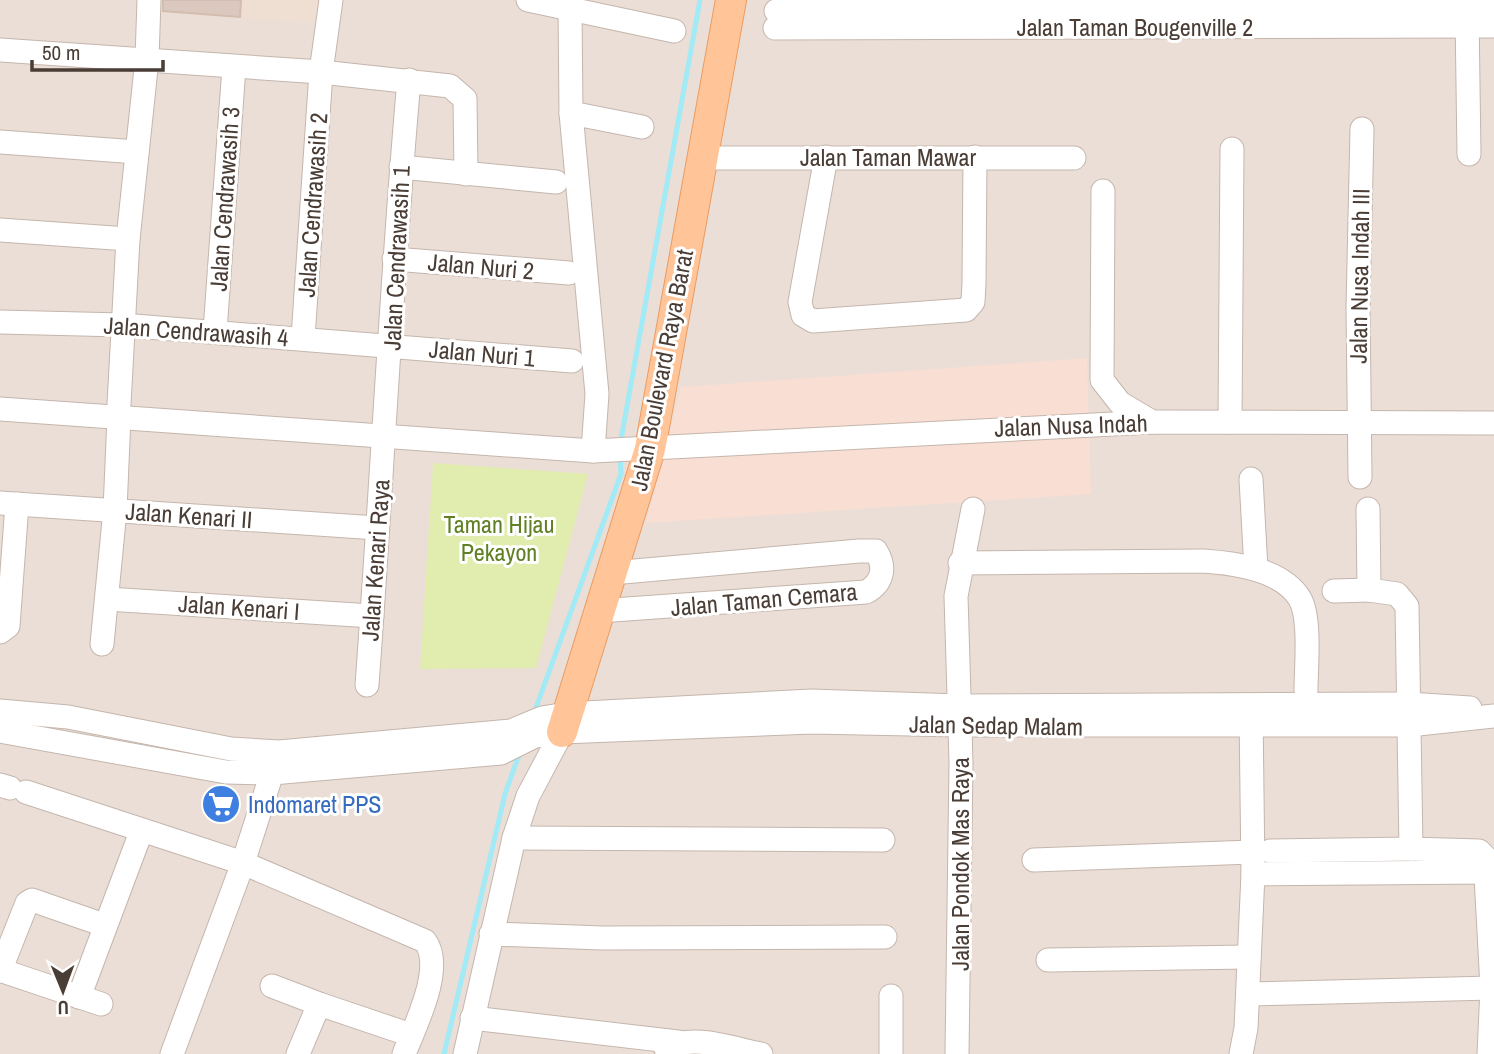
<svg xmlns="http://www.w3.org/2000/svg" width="1494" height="1054" viewBox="0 0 1494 1054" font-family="'Archivo Narrow',sans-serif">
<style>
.residential{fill:#eaded6}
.commercial{fill:#f8ded3}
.education{fill:#efdfd2}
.green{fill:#e1ecaf}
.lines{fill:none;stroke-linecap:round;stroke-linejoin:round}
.stream{stroke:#a2eaf5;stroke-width:5}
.building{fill:#dbc9c0;stroke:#d3bcb0;stroke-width:2}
.minor-casing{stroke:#c5b6ad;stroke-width:25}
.major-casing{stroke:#eb9b61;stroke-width:32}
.minor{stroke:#fff;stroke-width:23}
.major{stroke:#ffc598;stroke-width:30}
.labels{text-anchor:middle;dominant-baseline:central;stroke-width:6;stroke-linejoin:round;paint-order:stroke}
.street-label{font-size:24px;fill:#4a3d36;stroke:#fff}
.park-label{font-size:24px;fill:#618025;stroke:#fff}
.shop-label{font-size:24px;fill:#366cbe;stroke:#fff;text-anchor:start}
</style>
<rect width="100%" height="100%" fill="#f5eee9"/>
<rect class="residential" x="0" y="0" width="1494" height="1054"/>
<polygon class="commercial" points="1087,358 1091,494 646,523 681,387"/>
<polygon class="education" points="155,0 322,0 322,24 155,12"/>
<polygon class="green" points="433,463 588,474 536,668 420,669"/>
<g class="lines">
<g class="stream">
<polyline points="620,445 700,0"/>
<polyline points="534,713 621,474 620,455"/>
<polyline points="444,1054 505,794 520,752"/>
</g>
</g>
<polygon class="building" points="163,0 241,0 240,17 163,11"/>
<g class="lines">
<defs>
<g id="minor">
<polyline points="528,0 674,31"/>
<polyline points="567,0 570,8 571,113 597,394 593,451"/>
<polyline points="776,11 1494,9"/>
<polyline points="1467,14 1469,154"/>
<polyline points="775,28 1494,26"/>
<polyline points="0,50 321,72 450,86 465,99 466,174"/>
<polyline points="571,113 642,127"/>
<polyline points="0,142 137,152"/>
<polyline points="826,157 800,302 803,315 813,321 966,310 973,302 974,283 975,157"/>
<polyline points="702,158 1074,158"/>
<polyline points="401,167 556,182"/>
<polyline points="1103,191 1102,380 1120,403 1152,422"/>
<polyline points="0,230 128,239"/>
<polyline points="394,259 569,273"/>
<polyline points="0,322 122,325 572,361"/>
<polyline points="215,331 234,67"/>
<polyline points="303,338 321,72 331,0"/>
<polyline points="119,404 128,239 147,59 149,0"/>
<polyline points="0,409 593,451 1152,422 1494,423"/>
<polyline points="1230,422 1232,149"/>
<polyline points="1360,477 1358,307 1362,129"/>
<polyline points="1251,479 1256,569"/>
<polyline points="0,503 377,528"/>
<polyline points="1368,509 1369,590 1397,594 1407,606 1411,849 1479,851 1485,857 1492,988 1489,1054"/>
<path d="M960,563L1203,561C1234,563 1282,569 1300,599C1311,618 1306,668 1306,690"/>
<polyline points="1334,591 1369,590"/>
<polyline points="107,599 372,616"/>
<path d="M599,611L866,592C883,583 886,567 876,551H859L612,573"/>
<polyline points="0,632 8,626 17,504"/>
<polyline points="102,644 115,510 119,417"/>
<path d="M367,685C382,483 391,281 409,80"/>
<polyline points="0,711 68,717 231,749 279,752 511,731 542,718 566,714 811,701 959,706 1408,704 1470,708"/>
<polyline points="0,731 226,772 272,773 501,753 535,736 562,732 812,722 960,725 1409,725 1494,716"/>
<polyline points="0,785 10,788"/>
<path d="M26,792L243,863L425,941C445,967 415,1026 404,1054"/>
<polyline points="514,838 883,840"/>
<polyline points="1270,851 1411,849"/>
<polyline points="1034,860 1252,852"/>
<polyline points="1253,874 1486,872"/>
<polyline points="491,934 602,938 885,937"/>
<polyline points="1048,960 1249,957"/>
<polyline points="0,970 101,1004"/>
<polyline points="0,971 27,903 32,900 104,925"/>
<polyline points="272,986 319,1004"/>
<polyline points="1248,994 1492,988"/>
<polyline points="79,997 141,832"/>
<polyline points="472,1018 678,1042"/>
<path d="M666,1049C692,1033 733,1049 761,1054"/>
<polyline points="172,1054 243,863 272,773"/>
<polyline points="298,1054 319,1004 411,1035"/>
<polyline points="465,1054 514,838 528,796 562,732"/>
<polyline points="891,1054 891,996"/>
<polyline points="957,1054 961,763 956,596 973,509"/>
<polyline points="1241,1054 1246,1028 1253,874 1251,712"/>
</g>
<polyline id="major" points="562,732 650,449 731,0"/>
</defs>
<use href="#minor" class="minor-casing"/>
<use href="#major" class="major-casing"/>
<use href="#minor" class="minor"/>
<use href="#major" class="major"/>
</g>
<defs>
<symbol id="supermarket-disc" viewBox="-11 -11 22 22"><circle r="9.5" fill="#3f7fe0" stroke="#fff"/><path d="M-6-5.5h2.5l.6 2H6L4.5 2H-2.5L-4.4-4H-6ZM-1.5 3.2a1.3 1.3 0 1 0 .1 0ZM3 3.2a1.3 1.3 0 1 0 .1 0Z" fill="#fff"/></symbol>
</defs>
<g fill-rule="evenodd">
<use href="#supermarket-disc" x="199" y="782" width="44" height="44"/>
</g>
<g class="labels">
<g class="street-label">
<text x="1135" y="27">Jalan Taman Bougenville 2</text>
<text x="888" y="157">Jalan Taman Mawar</text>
<text transform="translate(224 199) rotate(-86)">Jalan Cendrawasih 3</text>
<text transform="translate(312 205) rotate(-86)">Jalan Cendrawasih 2</text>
<text transform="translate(396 258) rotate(-87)">Jalan Cendrawasih 1</text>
<text transform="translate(481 266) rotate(5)">Jalan Nuri 2</text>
<text transform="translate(1359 276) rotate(-89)">Jalan Nusa Indah III</text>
<text transform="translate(196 331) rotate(4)">Jalan Cendrawasih 4</text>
<text transform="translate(482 353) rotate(5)">Jalan Nuri 1</text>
<text transform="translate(661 370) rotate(-79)">Jalan Boulevard Raya Barat</text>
<text transform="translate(1071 425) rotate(-2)">Jalan Nusa Indah</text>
<text transform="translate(189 515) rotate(4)">Jalan Kenari II</text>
<text transform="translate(375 560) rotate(-86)">Jalan Kenari Raya</text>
<text transform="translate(764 599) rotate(-5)">Jalan Taman Cemara</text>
<text transform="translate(239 607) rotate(4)">Jalan Kenari I</text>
<text transform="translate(996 725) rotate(1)">Jalan Sedap Malam</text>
<text transform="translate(960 864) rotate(-90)">Jalan Pondok Mas Raya</text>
</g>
<g class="park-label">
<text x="499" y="524">Taman Hijau<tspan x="499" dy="28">Pekayon</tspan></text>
</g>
<g class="shop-label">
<text x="248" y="804">Indomaret PPS</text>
</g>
</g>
<g transform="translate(63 991) rotate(179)" stroke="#ffffff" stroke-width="5" paint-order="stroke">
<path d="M0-5L12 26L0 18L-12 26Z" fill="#4a3d36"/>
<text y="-10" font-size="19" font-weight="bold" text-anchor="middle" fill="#4a3d36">U</text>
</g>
<path d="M32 60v10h131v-10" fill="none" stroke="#4a3d36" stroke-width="3.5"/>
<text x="42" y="60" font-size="21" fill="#4a3d36" stroke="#ffffff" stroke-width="5" paint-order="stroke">50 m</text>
</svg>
